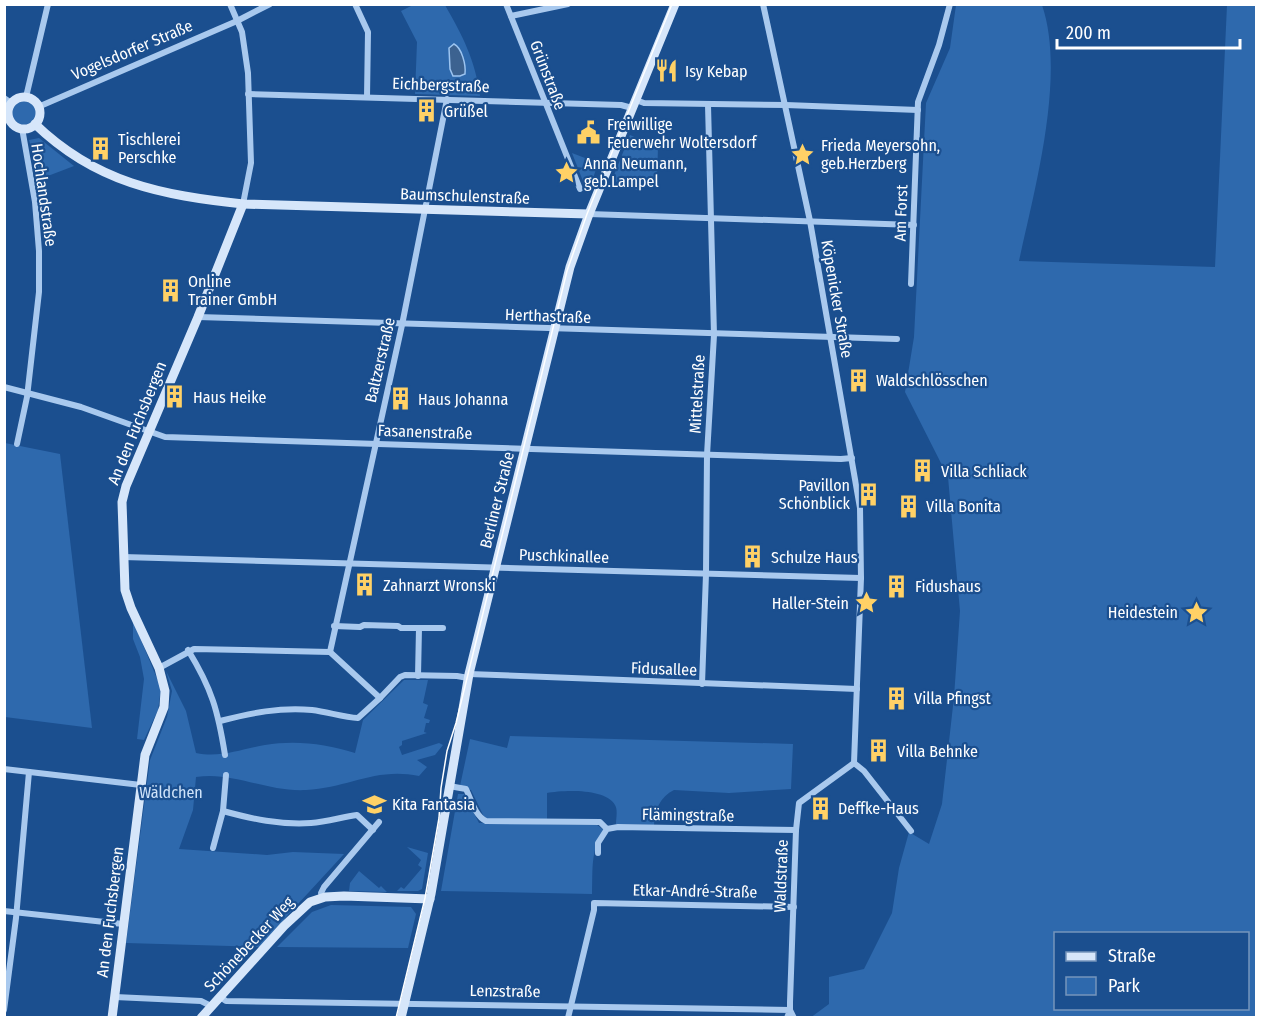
<svg xmlns="http://www.w3.org/2000/svg" width="1261" height="1022" viewBox="0 0 1261 1022" font-family="'Fira Sans Condensed',sans-serif">
<style>
.green{fill:#2e69ad;fill-rule:evenodd}
.water{fill:#3c6290;stroke:#9cc4f0;stroke-width:1.5}
.lines{fill:none;stroke-linecap:round;stroke-linejoin:round}
.street{stroke:#a9c9ee;stroke-width:6}
.secondary{stroke:#d6e6fa;stroke-width:9}
.tram{stroke:#fff;stroke-width:1.5}
.labels{text-anchor:middle;dominant-baseline:central;stroke-width:4.5;stroke-linejoin:round;paint-order:stroke}
.street-label{font-size:16px;fill:#fff;stroke:#1b4f8f}
.poi-label{font-size:16px;fill:#fff;stroke:#1b4f8f;text-anchor:start}
.park-label{font-size:16px;fill:#cfe3fa;stroke:#1b4f8f}
</style>
<rect width="100%" height="100%" fill="#1b4f8f"/>
<g class="green">
<path d="M413,5H445C463,37 475,59 480,96L415,94L417,42L401,11Z"/>
<path d="M956,5H1042C1066,75 1035,188 1019,261L1215,267L1227,5H1256V1017L810,1018L829,1004V977L864,969L892,913L899,868L909,832L929,844L942,804L954,697L960,611L948,477L905,392L914,337L926,103L950,48ZM1056,934H1248V1008H1056Z"/>
<circle cx="24" cy="113" r="12"/>
<polygon points="630,135 658,147 657,179 638,179 637,190 612,180"/>
<polygon points="39,138 74,166 40,179 29,140"/>
<polygon points="572,153 598,163 588,194"/>
<polygon points="5,443 60,454 92,728 5,717"/>
<polygon points="133,621 161,688 158,710 144,740 137,739 144,679 140,657 133,639"/>
<path d="M166,671L186,711L196,753C221,758 241,749 265,745C296,740 326,744 355,753L363,720L404,680H428L423,703L428,705L424,718L430,720L429,723H426L424,732L427,733L402,741V745L399,747L402,755L439,743L443,745L435,755L417,760L427,767L419,776C375,767 349,788 306,790C266,792 233,771 196,777L193,810L179,849L267,855L293,852L344,854L286,917L261,947L126,943L150,760L167,717L172,691Z"/>
<path d="M510,736L793,744L791,789L729,793L674,790C660,797 655,809 654,825L616,824C616,818 618,810 615,805C606,788 563,790 547,793V820L485,819L471,790L460,786L470,739L507,748Z"/>
<path d="M458,794H464L479,823L597,825L604,830C590,851 593,870 592,894L441,891Z"/>
<polygon points="407,847 428,853 422,889 418,891 397,891 401,887 404,889 422,868 418,865 421,860"/>
<polygon points="359,871 379,888 381,886 387,892 349,891 350,883"/>
<polygon points="331,905 411,907 416,914 408,948 277,947 312,912"/>
</g>
<path class="water" d="M454,44C462,48 466,65 465,74L460,76H453L450,69L449,48Z"/>
<g class="lines">
<g class="street">
<polyline points="230,4 242,32 248,73 251,163 243,204"/>
<polyline points="355,4 368,32 367,97"/>
<polyline points="506,4 580,189"/>
<polyline points="763,4 810,221 860,508 861,578 854,763 864,771 911,831"/>
<polyline points="511,16 568,4"/>
<polyline points="248,94 621,105 632,108"/>
<polyline points="26,97 48,4"/>
<polyline points="4,98 11,103"/>
<polyline points="636,100 644,103 786,105 918,110"/>
<polyline points="38,107 237,21 270,4"/>
<polyline points="589,214 914,225"/>
<polyline points="911,284 918,102 939,45 950,4"/>
<polyline points="198,317 897,339"/>
<polyline points="4,387 81,407 165,437 841,459 852,458"/>
<polyline points="17,444 27,397 39,292 39,251 35,202 22,128"/>
<polyline points="123,557 861,578"/>
<polyline points="334,626 360,627 364,625 398,626 401,628 443,628"/>
<path d="M188,650C212,689 218,711 225,755"/>
<polyline points="330,652 402,325 447,99"/>
<polyline points="159,668 194,649 330,652 380,698 400,677 405,675 457,676 468,678"/>
<polyline points="469,674 857,689"/>
<polyline points="418,676 419,628"/>
<polyline points="702,684 706,574 707,455 714,335 708,105"/>
<path d="M220,721C251,713 280,707 312,710C328,712 343,717 358,718L380,698"/>
<polyline points="4,769 141,785"/>
<path d="M449,786L466,789C471,799 475,816 486,821L600,822L607,829"/>
<path d="M223,811C252,819 280,825 311,823C327,822 342,817 357,815L373,830"/>
<polyline points="213,848 223,811 226,775"/>
<polyline points="598,853 598,843 607,829 618,827 796,830"/>
<polyline points="322,898 321,893 324,887 379,822"/>
<polyline points="4,911 123,924"/>
<polyline points="115,997 201,1001 211,1006"/>
<polyline points="220,997 226,1001 790,1010 787,1018"/>
<polyline points="4,1010 16,918 29,772"/>
<polyline points="568,1018 594,910 594,903 794,907"/>
<polyline points="794,1018 790,1010 790,1002 796,830 799,803 854,763"/>
</g>
<g class="secondary">
<circle cx="24" cy="113" r="16"/>
<path d="M35,124C96,183 161,195 243,204L589,214"/>
<polyline points="112,1018 145,755 164,707 165,691 159,668 131,608 125,590 122,502 126,486 198,317 243,204"/>
<polyline points="201,1018 284,926 310,902 325,897 344,896 430,899"/>
<polyline points="401,1018 431,894 469,674 570,267 589,214 675,4"/>
</g>
<polyline class="tram" points="396,1018 425,898 439,818 441,788 447,751 456,723 567,271 587,214 672,4"/>
</g>
<defs>
<symbol id="restaurant-bare" viewBox="-9 -9 18 18"><path d="M-5-6h1v4h1v-4h1v4h1v-4h1v5L-1.5 .5V6h-2V.5L-5-1ZM5-6V6H3V1.5H1.5Q1.5-4 5-6Z" fill="#ffd166" stroke="#1b4f8f" stroke-width="2.5" paint-order="stroke"/></symbol>
<symbol id="building-bare" viewBox="-9 -9 18 18"><path d="M-4-6H4V6H1V3H-1V6H-4ZM-2.5-4.3h1.7v1.8h-1.7ZM.8-4.3h1.7v1.8H.8ZM-2.5-1h1.7V.8h-1.7ZM.8-1h1.7V.8H.8Z" fill="#ffd166" stroke="#1b4f8f" stroke-width="2.5" paint-order="stroke"/></symbol>
<symbol id="civic-bare" viewBox="-9 -9 18 18"><path d="M-.6-6.5H3V-4.5H.6V-3L4-1V1h2V6H-6V1h2V-1L-.6-3ZM-1.2 2.5V6h2.4V2.5Z" fill="#ffd166" stroke="#1b4f8f" stroke-width="2.5" paint-order="stroke"/></symbol>
<symbol id="sight-bare" viewBox="-9 -9 18 18"><path d="M0-6L1.8-2.2L6-1.7L2.9 1.2L3.7 5.4L0 3.3L-3.7 5.4L-2.9 1.2L-6-1.7L-1.8-2.2Z" fill="#ffd166" stroke="#1b4f8f" stroke-width="2.5" paint-order="stroke"/></symbol>
<symbol id="school-bare" viewBox="-9 -9 18 18"><path d="M0-5L7-2L0 1L-7-2ZM-4 1L0 2.5L4 1V4Q0 6-4 4Z" fill="#ffd166" stroke="#1b4f8f" stroke-width="2.5" paint-order="stroke"/></symbol>
</defs>
<g fill-rule="evenodd">
<use href="#restaurant-bare" x="650" y="54" width="33" height="33"/>
<use href="#building-bare" x="410" y="94" width="33" height="33"/>
<use href="#civic-bare" x="572" y="116" width="33" height="33"/>
<use href="#building-bare" x="84" y="132" width="33" height="33"/>
<use href="#sight-bare" x="786" y="138" width="33" height="33"/>
<use href="#sight-bare" x="550" y="156" width="33" height="33"/>
<use href="#building-bare" x="154" y="274" width="33" height="33"/>
<use href="#building-bare" x="842" y="364" width="33" height="33"/>
<use href="#building-bare" x="158" y="380" width="33" height="33"/>
<use href="#building-bare" x="384" y="382" width="33" height="33"/>
<use href="#building-bare" x="906" y="454" width="33" height="33"/>
<use href="#building-bare" x="852" y="478" width="33" height="33"/>
<use href="#building-bare" x="892" y="490" width="33" height="33"/>
<use href="#building-bare" x="736" y="540" width="33" height="33"/>
<use href="#building-bare" x="348" y="568" width="33" height="33"/>
<use href="#building-bare" x="880" y="570" width="33" height="33"/>
<use href="#sight-bare" x="850" y="586" width="33" height="33"/>
<use href="#sight-bare" x="1180" y="596" width="33" height="33"/>
<use href="#building-bare" x="880" y="682" width="33" height="33"/>
<use href="#building-bare" x="862" y="734" width="33" height="33"/>
<use href="#school-bare" x="358" y="788" width="33" height="33"/>
<use href="#building-bare" x="804" y="792" width="33" height="33"/>
</g>
<g class="labels">
<g class="street-label">
<text transform="translate(132 50) rotate(-23)">Vogelsdorfer Straße</text>
<text transform="translate(548 75) rotate(69)">Grünstraße</text>
<text transform="translate(441 85) rotate(2)">Eichbergstraße</text>
<text transform="translate(44 195) rotate(82)">Hochlandstraße</text>
<text transform="translate(465 196) rotate(2)">Baumschulenstraße</text>
<text transform="translate(901 213) rotate(-88)">Am Forst</text>
<text transform="translate(837 299) rotate(80)">Köpenicker Straße</text>
<text transform="translate(548 316) rotate(2)">Herthastraße</text>
<text transform="translate(380 360) rotate(-77)">Baltzerstraße</text>
<text transform="translate(697 394) rotate(-87)">Mittelstraße</text>
<text transform="translate(137 423) rotate(-68)">An den Fuchsbergen</text>
<text transform="translate(425 432) rotate(2)">Fasanenstraße</text>
<text transform="translate(497 500) rotate(-76)">Berliner Straße</text>
<text transform="translate(564 556) rotate(2)">Puschkinallee</text>
<text transform="translate(664 669) rotate(2)">Fidusallee</text>
<text transform="translate(688 815) rotate(1)">Flämingstraße</text>
<text transform="translate(781 876) rotate(-88)">Waldstraße</text>
<text transform="translate(695 891) rotate(1)">Etkar-André-Straße</text>
<text transform="translate(110 912) rotate(-83)">An den Fuchsbergen</text>
<text transform="translate(249 944) rotate(-47)">Schönebecker Weg</text>
<text transform="translate(505 991) rotate(1)">Lenzstraße</text>
</g>
<g class="poi-label">
<text x="685" y="71">Isy Kebap</text>
<text x="444" y="111">Grüßel</text>
<text x="607" y="124">Freiwillige<tspan x="607" dy="18">Feuerwehr Woltersdorf</tspan></text>
<text x="118" y="139">Tischlerei<tspan x="118" dy="18">Perschke</tspan></text>
<text x="821" y="145">Frieda Meyersohn,<tspan x="821" dy="18">geb.Herzberg</tspan></text>
<text x="584" y="163">Anna Neumann,<tspan x="584" dy="18">geb.Lampel</tspan></text>
<text x="188" y="281">Online<tspan x="188" dy="18">Trainer GmbH</tspan></text>
<text x="876" y="380">Waldschlösschen</text>
<text x="193" y="397">Haus Heike</text>
<text x="418" y="399">Haus Johanna</text>
<text x="941" y="471">Villa Schliack</text>
<text x="850" y="485" text-anchor="end">Pavillon<tspan x="850" dy="18">Schönblick</tspan></text>
<text x="926" y="506">Villa Bonita</text>
<text x="771" y="557">Schulze Haus</text>
<text x="383" y="585">Zahnarzt Wronski</text>
<text x="915" y="586">Fidushaus</text>
<text x="849" y="603" text-anchor="end">Haller-Stein</text>
<text x="1178" y="612" text-anchor="end">Heidestein</text>
<text x="914" y="698">Villa Pfingst</text>
<text x="897" y="751">Villa Behnke</text>
<text x="392" y="804">Kita Fantasia</text>
<text x="838" y="808">Deffke-Haus</text>
</g>
<g class="park-label">
<text x="171" y="792">Wäldchen</text>
</g>
</g>
<rect width="1261" height="1022" fill="none" stroke="#ffffff" stroke-width="12"/>
<rect x="1054" y="932" width="195" height="78" fill="#1b4f8f" stroke="#7695bc" stroke-width="1.5"/>
<rect x="1066" y="952" width="30" height="9" fill="#d6e6fa" stroke="#7695bc" stroke-width="1.5"/>
<text x="1108" y="962" font-size="18" fill="#ffffff">Straße</text>
<rect x="1066" y="977" width="30" height="18" fill="#2e69ad" stroke="#7695bc" stroke-width="1.5"/>
<text x="1108" y="992" font-size="18" fill="#ffffff">Park</text>
<path d="M1057 39v9h183v-9" fill="none" stroke="#ffffff" stroke-width="3"/>
<text x="1066" y="39" font-size="18" fill="#ffffff" stroke="#1b4f8f" stroke-width="4.5" paint-order="stroke">200 m</text>
</svg>
